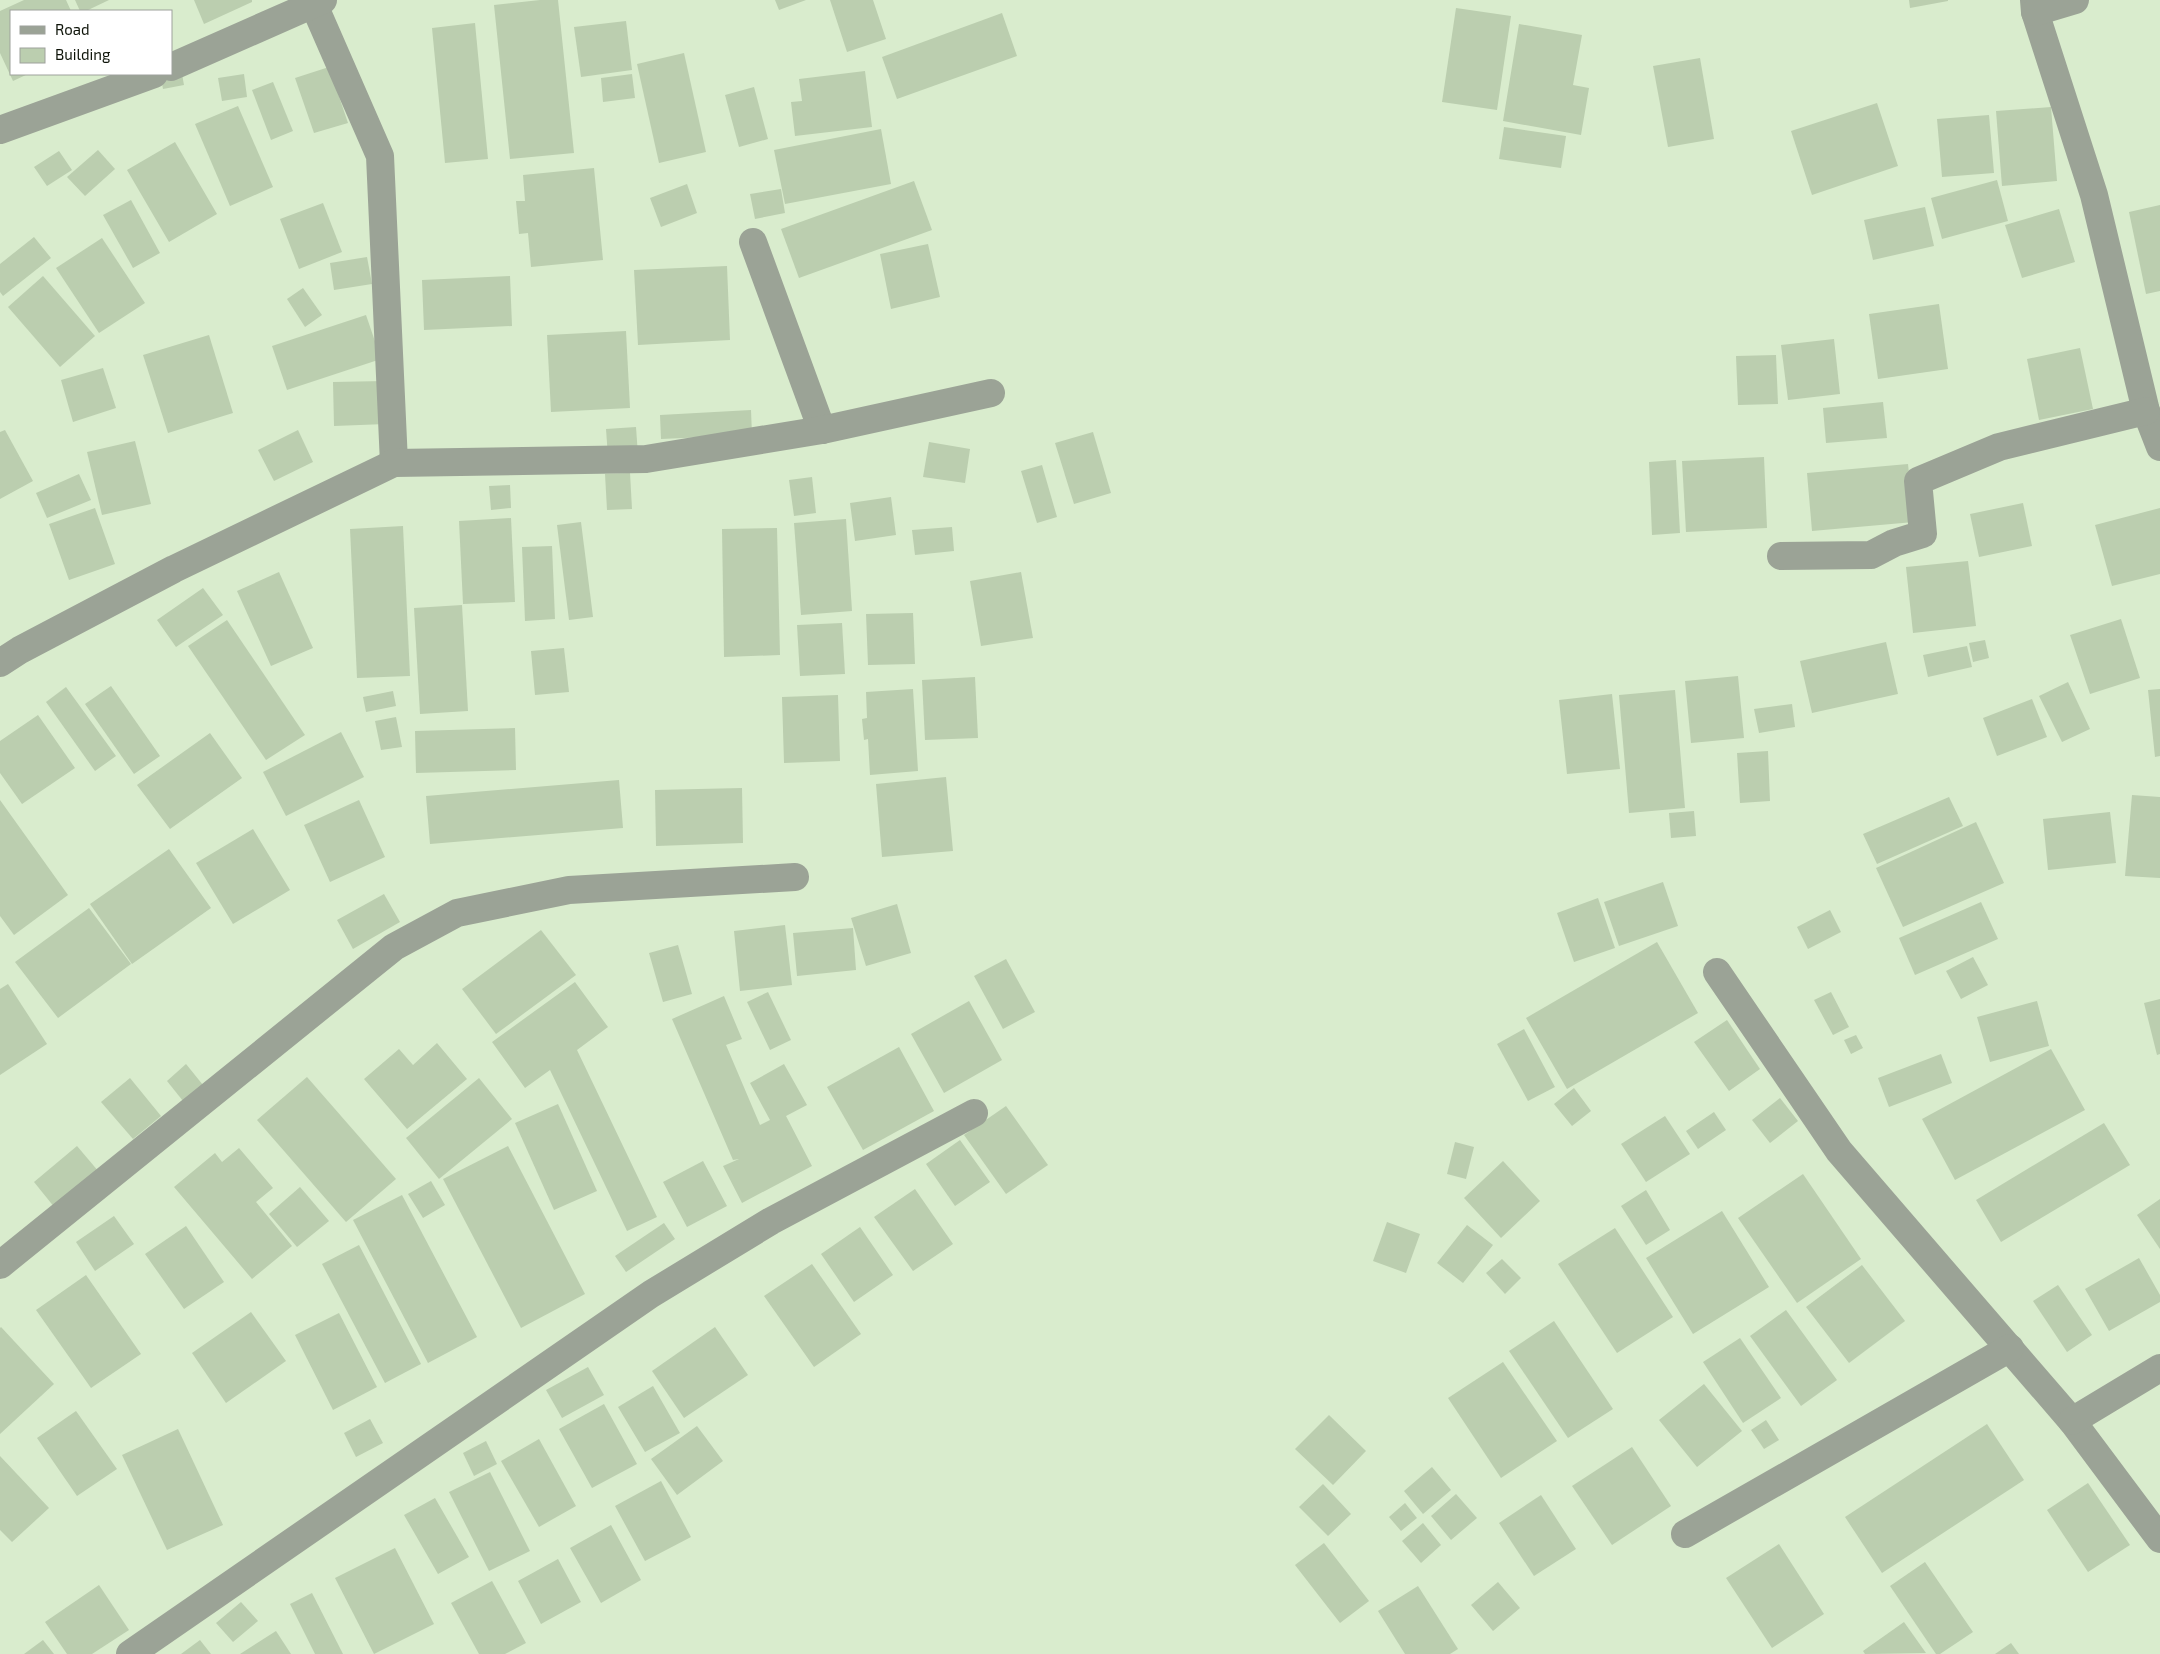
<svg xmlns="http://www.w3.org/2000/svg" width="2160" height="1654" viewBox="0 0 2160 1654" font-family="'Exo 2',sans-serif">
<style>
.building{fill:#bbceaf}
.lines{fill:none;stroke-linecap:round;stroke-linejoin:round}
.street{stroke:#9ba396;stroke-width:28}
</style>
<rect width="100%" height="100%" fill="#d9eccd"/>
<g class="building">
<polygon points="24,0 66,0 71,11 11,11 11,74 28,74 13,81 0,53 0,11"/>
<polygon points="75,0 109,0 86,11 80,11"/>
<polygon points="194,0 252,0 252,2 204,24"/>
<polygon points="540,0 558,0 574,153 510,159 494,5"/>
<polygon points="775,0 806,0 779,10"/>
<polygon points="830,0 873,0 886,39 847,52"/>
<polygon points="1909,0 1948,0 1948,1 1910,8"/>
<polygon points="1456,8 1511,16 1497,110 1442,102"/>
<polygon points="1002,13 1017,56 897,99 882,57"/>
<polygon points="626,21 632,70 581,77 574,27"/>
<polygon points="475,23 488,159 445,163 432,28"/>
<polygon points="1519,24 1582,35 1573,85 1589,88 1581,135 1503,121"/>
<polygon points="684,53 706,152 659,163 637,64"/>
<polygon points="1700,58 1714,139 1668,147 1653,66"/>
<polygon points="329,67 348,123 314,133 295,78"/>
<polygon points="865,71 872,127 795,136 791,102 802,101 799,79"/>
<polygon points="182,74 184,85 163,89 161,78"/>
<polygon points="244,74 247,97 222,101 218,78"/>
<polygon points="632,74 635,98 603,102 601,78"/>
<polygon points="273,82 293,131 271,140 252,90"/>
<polygon points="754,87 768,139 739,147 725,95"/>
<polygon points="1877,103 1898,166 1812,195 1791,131"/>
<polygon points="238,106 273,187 230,206 195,124"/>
<polygon points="2051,107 2057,181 2002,186 1996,111"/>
<polygon points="1989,115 1994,173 1942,177 1937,119"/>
<polygon points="1504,127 1566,136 1561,168 1499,159"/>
<polygon points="881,129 891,184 785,204 774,150"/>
<polygon points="175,142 217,214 169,242 127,170"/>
<polygon points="98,150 115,169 85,196 67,177"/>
<polygon points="59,151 72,170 47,186 34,167"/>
<polygon points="594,168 603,260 531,267 528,233 519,234 516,201 525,201 523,175"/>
<polygon points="1997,180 2008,221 1942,239 1931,198"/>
<polygon points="914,181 932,230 799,278 781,229"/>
<polygon points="687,184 697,213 661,227 650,198"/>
<polygon points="781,189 785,213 755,219 750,194"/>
<polygon points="131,200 160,253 133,268 103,215"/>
<polygon points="323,203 342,252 299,269 280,219"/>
<polygon points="2160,205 2160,291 2146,294 2129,212"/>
<polygon points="1925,207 1934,246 1873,260 1864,220"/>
<polygon points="2059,209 2075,262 2022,278 2005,225"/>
<polygon points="34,237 51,258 3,296 0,292 0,264"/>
<polygon points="102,238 145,303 99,333 56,268"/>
<polygon points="928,244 940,297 891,309 880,254"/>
<polygon points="367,257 372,284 334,290 330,263"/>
<polygon points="727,266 730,340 638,345 634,270"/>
<polygon points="43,276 95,336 60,367 8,307"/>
<polygon points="510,276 512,326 424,330 422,280"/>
<polygon points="303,288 322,315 305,327 287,299"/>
<polygon points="1939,304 1948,369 1878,379 1869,314"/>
<polygon points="366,315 381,359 287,390 272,346"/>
<polygon points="626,331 630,408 551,412 547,335"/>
<polygon points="209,335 233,413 168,433 143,355"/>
<polygon points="1834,339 1840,394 1788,400 1781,345"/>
<polygon points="2080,348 2093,409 2039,420 2027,359"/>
<polygon points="1776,355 1778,404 1738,405 1736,356"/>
<polygon points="103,368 116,408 73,422 61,380"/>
<polygon points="385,381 386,424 334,426 333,382"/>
<polygon points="1883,402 1887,438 1826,443 1823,408"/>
<polygon points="751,410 752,435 661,439 660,415"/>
<polygon points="636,427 638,455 608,457 606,429"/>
<polygon points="5,430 33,481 0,499 0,432"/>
<polygon points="298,430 313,462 274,481 258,450"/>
<polygon points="1093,432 1111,493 1074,504 1055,443"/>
<polygon points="135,441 151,504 102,515 87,452"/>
<polygon points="929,442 970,449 965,483 923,477"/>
<polygon points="1764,457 1767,528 1686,532 1682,461"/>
<polygon points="1676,460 1680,533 1652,535 1649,462"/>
<polygon points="1908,464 1914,522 1812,531 1807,473"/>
<polygon points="1042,465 1057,517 1037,523 1021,471"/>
<polygon points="630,473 632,509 607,510 605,474"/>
<polygon points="79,474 91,500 47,518 36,493"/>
<polygon points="812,477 816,513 794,516 789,480"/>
<polygon points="510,485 511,508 491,510 489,486"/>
<polygon points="891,497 896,535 855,541 850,503"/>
<polygon points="2023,503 2032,546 1979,557 1970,514"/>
<polygon points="95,508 115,564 69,580 49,524"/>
<polygon points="2160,508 2160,574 2112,586 2095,525"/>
<polygon points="511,518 515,602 463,604 459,521"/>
<polygon points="846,519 852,611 801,615 794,523"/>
<polygon points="581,522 593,617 569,620 557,525"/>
<polygon points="403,526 410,676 357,678 350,529"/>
<polygon points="952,527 954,551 915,555 912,530"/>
<polygon points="777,528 780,655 724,657 722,529"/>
<polygon points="552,546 555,619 525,621 522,547"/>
<polygon points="1968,561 1976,626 1913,633 1906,567"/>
<polygon points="279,572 313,648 271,666 237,591"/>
<polygon points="1021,572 1033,638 981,646 970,581"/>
<polygon points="203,588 223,615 176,647 157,620"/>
<polygon points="462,605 468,711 420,714 414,608"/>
<polygon points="913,613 915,664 868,665 866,614"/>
<polygon points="2121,619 2140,678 2090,694 2070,635"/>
<polygon points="227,620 305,735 266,760 188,646"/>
<polygon points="842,623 845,674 800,676 797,625"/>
<polygon points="1985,640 1989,658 1973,662 1969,643"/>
<polygon points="1886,642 1898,694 1812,713 1800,661"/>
<polygon points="1967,646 1972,667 1928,677 1923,655"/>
<polygon points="564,648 569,692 535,695 531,651"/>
<polygon points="1738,676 1744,738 1691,743 1685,681"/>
<polygon points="975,677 978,738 925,740 922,680"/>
<polygon points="2068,682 2090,729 2062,742 2039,696"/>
<polygon points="111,686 160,756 134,774 85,704"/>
<polygon points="66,687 116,756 95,771 46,702"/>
<polygon points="913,689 918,771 870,775 868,739 864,740 862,719 867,718 866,692"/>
<polygon points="2160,689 2160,756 2155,757 2148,690"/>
<polygon points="1675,690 1685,808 1629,813 1619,695"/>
<polygon points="393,691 396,706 366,712 363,697"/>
<polygon points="1612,694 1620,769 1567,774 1559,700"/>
<polygon points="838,695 840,761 784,763 782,697"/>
<polygon points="2032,699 2047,737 1997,756 1983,718"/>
<polygon points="1792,704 1795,727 1759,733 1754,709"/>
<polygon points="38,715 75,768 22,804 0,773 0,741"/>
<polygon points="396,717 402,747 381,750 375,721"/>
<polygon points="515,728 516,770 416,773 415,731"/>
<polygon points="341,732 364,777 286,816 263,772"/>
<polygon points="210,733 242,778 170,829 137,785"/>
<polygon points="1768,751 1770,801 1740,803 1737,753"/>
<polygon points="946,777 953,851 882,857 876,784"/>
<polygon points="619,780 623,828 430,844 426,796"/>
<polygon points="742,788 743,843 656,846 655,790"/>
<polygon points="2132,795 2160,797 2160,878 2125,876"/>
<polygon points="1949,797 1963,826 1877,864 1863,834"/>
<polygon points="0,800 68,895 14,935 0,916"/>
<polygon points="359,800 385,857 330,882 304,825"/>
<polygon points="1694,811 1696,836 1671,838 1669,813"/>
<polygon points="2110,812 2116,863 2048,870 2043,819"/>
<polygon points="1976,822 2004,883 1903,927 1876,868"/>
<polygon points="253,829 290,890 233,924 196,863"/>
<polygon points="169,849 211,908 132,964 90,904"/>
<polygon points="1663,882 1678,926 1619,946 1604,902"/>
<polygon points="384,894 400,922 353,949 337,920"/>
<polygon points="1598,898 1615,948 1574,962 1557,913"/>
<polygon points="1981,902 1998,939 1915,975 1899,938"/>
<polygon points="897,904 911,953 866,966 851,918"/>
<polygon points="89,908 131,964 58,1018 15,962"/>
<polygon points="1830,910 1841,932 1808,949 1797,927"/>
<polygon points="785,925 792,985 740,991 734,931"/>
<polygon points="853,928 856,970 797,976 793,933"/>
<polygon points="541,930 576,975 496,1034 462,989"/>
<polygon points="1657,942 1698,1013 1567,1089 1526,1018"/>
<polygon points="678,945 692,994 663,1002 649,953"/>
<polygon points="1973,957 1988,985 1961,999 1946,971"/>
<polygon points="1006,959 1035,1012 1003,1029 974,976"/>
<polygon points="575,982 608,1027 577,1050 657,1217 627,1231 550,1070 525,1088 492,1042"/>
<polygon points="8,984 47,1044 0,1075 0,989"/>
<polygon points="768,992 791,1040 770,1050 747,1002"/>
<polygon points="1831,992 1849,1027 1833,1035 1814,1000"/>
<polygon points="724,996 742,1039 726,1045 760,1125 770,1120 750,1083 784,1064 807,1105 786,1116 812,1166 742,1203 723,1166 739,1159 733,1160 672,1019"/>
<polygon points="2160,999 2160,1054 2157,1055 2144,1003"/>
<polygon points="969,1001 1002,1060 944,1093 911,1034"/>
<polygon points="2037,1001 2049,1046 1990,1062 1977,1017"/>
<polygon points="1727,1020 1760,1069 1729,1091 1694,1042"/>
<polygon points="1524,1029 1555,1087 1528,1101 1497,1044"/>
<polygon points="1856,1035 1863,1048 1851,1054 1844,1040"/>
<polygon points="437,1043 467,1079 407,1129 364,1079 399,1049 413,1065"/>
<polygon points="899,1047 934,1111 863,1150 827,1087"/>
<polygon points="2051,1049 2085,1110 1955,1180 1922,1119"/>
<polygon points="1941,1054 1952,1083 1889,1107 1878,1078"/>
<polygon points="186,1064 203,1085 183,1101 167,1081"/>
<polygon points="307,1077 396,1179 346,1222 257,1120"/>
<polygon points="130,1078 161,1116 133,1139 101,1102"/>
<polygon points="479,1078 512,1119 439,1179 406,1138"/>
<polygon points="1574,1088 1591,1111 1572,1126 1554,1104"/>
<polygon points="1780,1098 1798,1121 1770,1143 1752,1120"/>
<polygon points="558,1104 597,1191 554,1210 515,1123"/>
<polygon points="1006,1106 1048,1165 1006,1194 964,1135"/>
<polygon points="1714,1112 1726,1130 1698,1149 1686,1131"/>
<polygon points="1665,1116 1690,1154 1646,1182 1621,1144"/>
<polygon points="2104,1123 2130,1165 2001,1242 1976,1200"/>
<polygon points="960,1140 990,1182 955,1206 926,1164"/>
<polygon points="1455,1142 1474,1147 1466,1179 1447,1174"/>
<polygon points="77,1146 99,1172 55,1208 34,1182"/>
<polygon points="508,1146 585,1294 521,1328 443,1179"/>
<polygon points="239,1148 273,1188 256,1202 292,1246 252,1279 174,1187 215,1153 222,1162"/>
<polygon points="703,1161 727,1206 687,1227 663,1182"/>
<polygon points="1503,1161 1540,1201 1501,1238 1464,1198"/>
<polygon points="1803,1174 1861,1259 1797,1303 1738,1218"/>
<polygon points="431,1181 445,1205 423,1218 408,1194"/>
<polygon points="300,1187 329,1221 297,1247 269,1214"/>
<polygon points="915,1189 953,1244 913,1271 874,1217"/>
<polygon points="1646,1190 1670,1230 1646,1245 1621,1206"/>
<polygon points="402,1195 477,1337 428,1363 353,1220"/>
<polygon points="2160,1199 2160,1249 2137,1215"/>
<polygon points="1722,1211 1769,1287 1693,1334 1646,1258"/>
<polygon points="114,1216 134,1244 95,1271 76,1242"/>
<polygon points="1387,1222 1420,1234 1406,1273 1373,1261"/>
<polygon points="664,1223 675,1239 626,1272 615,1256"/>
<polygon points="1467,1225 1493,1245 1463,1283 1437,1263"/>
<polygon points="186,1226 224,1282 184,1309 145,1254"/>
<polygon points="860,1227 893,1275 854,1302 821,1254"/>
<polygon points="1615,1228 1673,1317 1617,1353 1558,1264"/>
<polygon points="359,1245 421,1364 385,1383 322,1264"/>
<polygon points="2139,1258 2160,1295 2160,1302 2109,1331 2085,1289"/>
<polygon points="1502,1259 1521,1278 1505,1294 1486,1273"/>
<polygon points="812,1264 861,1334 814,1367 764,1296"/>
<polygon points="1862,1265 1905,1321 1849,1363 1806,1307"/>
<polygon points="86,1275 141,1354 91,1388 36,1310"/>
<polygon points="2058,1285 2092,1335 2067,1352 2033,1301"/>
<polygon points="1786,1310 1837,1380 1801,1406 1750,1336"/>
<polygon points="251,1312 286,1361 226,1403 192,1353"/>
<polygon points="339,1313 377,1387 333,1410 295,1335"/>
<polygon points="1554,1321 1613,1409 1568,1438 1509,1351"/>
<polygon points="1,1327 54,1384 0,1434 0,1328"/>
<polygon points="715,1327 748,1375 684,1418 652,1371"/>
<polygon points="1740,1338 1781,1398 1743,1423 1703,1362"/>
<polygon points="1503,1362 1557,1441 1501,1478 1448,1398"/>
<polygon points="588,1367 604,1395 562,1418 546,1390"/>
<polygon points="1704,1384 1742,1431 1697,1467 1659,1420"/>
<polygon points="653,1386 680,1433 645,1452 618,1407"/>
<polygon points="604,1404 637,1464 592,1488 559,1429"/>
<polygon points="76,1411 117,1469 77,1496 37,1438"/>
<polygon points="1329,1415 1366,1451 1333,1485 1295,1449"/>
<polygon points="370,1419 383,1443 356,1457 344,1433"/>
<polygon points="1766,1420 1779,1440 1764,1449 1751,1430"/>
<polygon points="1987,1424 2024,1480 1882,1573 1845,1517"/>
<polygon points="697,1426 723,1461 677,1495 651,1459"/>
<polygon points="178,1429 223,1525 167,1550 122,1455"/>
<polygon points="539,1439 576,1506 539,1527 501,1461"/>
<polygon points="486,1441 497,1464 474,1476 463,1453"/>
<polygon points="1632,1447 1671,1506 1612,1545 1572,1486"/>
<polygon points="0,1456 49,1508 12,1542 0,1530"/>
<polygon points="1432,1467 1451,1490 1423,1514 1404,1491"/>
<polygon points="490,1472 530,1551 489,1571 449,1492"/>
<polygon points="661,1481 691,1537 645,1561 615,1506"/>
<polygon points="2088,1483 2130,1545 2088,1572 2047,1510"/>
<polygon points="1323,1484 1351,1514 1328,1536 1299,1507"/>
<polygon points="1456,1494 1477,1518 1451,1540 1431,1516"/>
<polygon points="1541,1495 1576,1549 1534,1576 1499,1523"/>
<polygon points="435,1498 469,1557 438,1574 404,1515"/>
<polygon points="1405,1503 1417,1518 1401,1531 1389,1517"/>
<polygon points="1423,1523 1441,1545 1421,1563 1402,1541"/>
<polygon points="611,1525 641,1580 601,1603 570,1548"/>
<polygon points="1324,1543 1369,1601 1340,1623 1295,1565"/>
<polygon points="1779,1544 1824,1614 1772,1648 1726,1578"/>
<polygon points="395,1548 434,1624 374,1654 335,1578"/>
<polygon points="558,1559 581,1602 541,1624 518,1581"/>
<polygon points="1925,1562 1973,1632 1940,1654 1936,1654 1890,1586"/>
<polygon points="492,1581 526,1643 505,1654 479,1654 451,1603"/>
<polygon points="1498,1582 1520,1608 1493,1631 1471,1605"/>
<polygon points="99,1585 129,1630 92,1654 67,1654 45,1622"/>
<polygon points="1418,1586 1458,1649 1450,1654 1405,1654 1378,1611"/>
<polygon points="312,1593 343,1654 315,1654 290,1604"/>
<polygon points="241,1602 258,1621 233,1642 216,1623"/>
<polygon points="1904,1622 1926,1653 1865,1654 1863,1651"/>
<polygon points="276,1631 291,1654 240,1654"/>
<polygon points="43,1640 54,1654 24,1654"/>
<polygon points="200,1640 211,1654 181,1654"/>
<polygon points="2011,1643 2019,1654 1995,1654"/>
</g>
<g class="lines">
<g class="street">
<polyline points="2034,0 2035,12 2094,195 2146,411 2160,447"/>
<polyline points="314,5 380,156 394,463"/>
<polyline points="2035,12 2075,0"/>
<polyline points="171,67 323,0"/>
<polyline points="0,130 154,74"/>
<polyline points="753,242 822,430"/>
<polyline points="1781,556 1871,555 1894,543 1923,534 1918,481 1999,447 2146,411"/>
<polyline points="0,663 20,650 174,569 394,463 646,459 822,430 991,393"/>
<polyline points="1717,972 1839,1151 2072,1421 2160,1539"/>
<polyline points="0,1265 394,947 457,913 569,890 795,877"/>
<polyline points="2072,1421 2160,1368"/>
<polyline points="1685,1534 2010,1348"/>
<polyline points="130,1654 651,1294 771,1221 974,1113"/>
</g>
</g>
<rect x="10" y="10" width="162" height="65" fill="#ffffff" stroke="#9ea19c"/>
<rect x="20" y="26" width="25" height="8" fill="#9ba396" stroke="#9ea19c"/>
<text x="55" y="35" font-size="15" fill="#0d1308">Road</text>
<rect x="20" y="48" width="25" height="15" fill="#bbceaf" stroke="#9ea19c"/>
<text x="55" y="60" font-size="15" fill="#0d1308">Building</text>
</svg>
